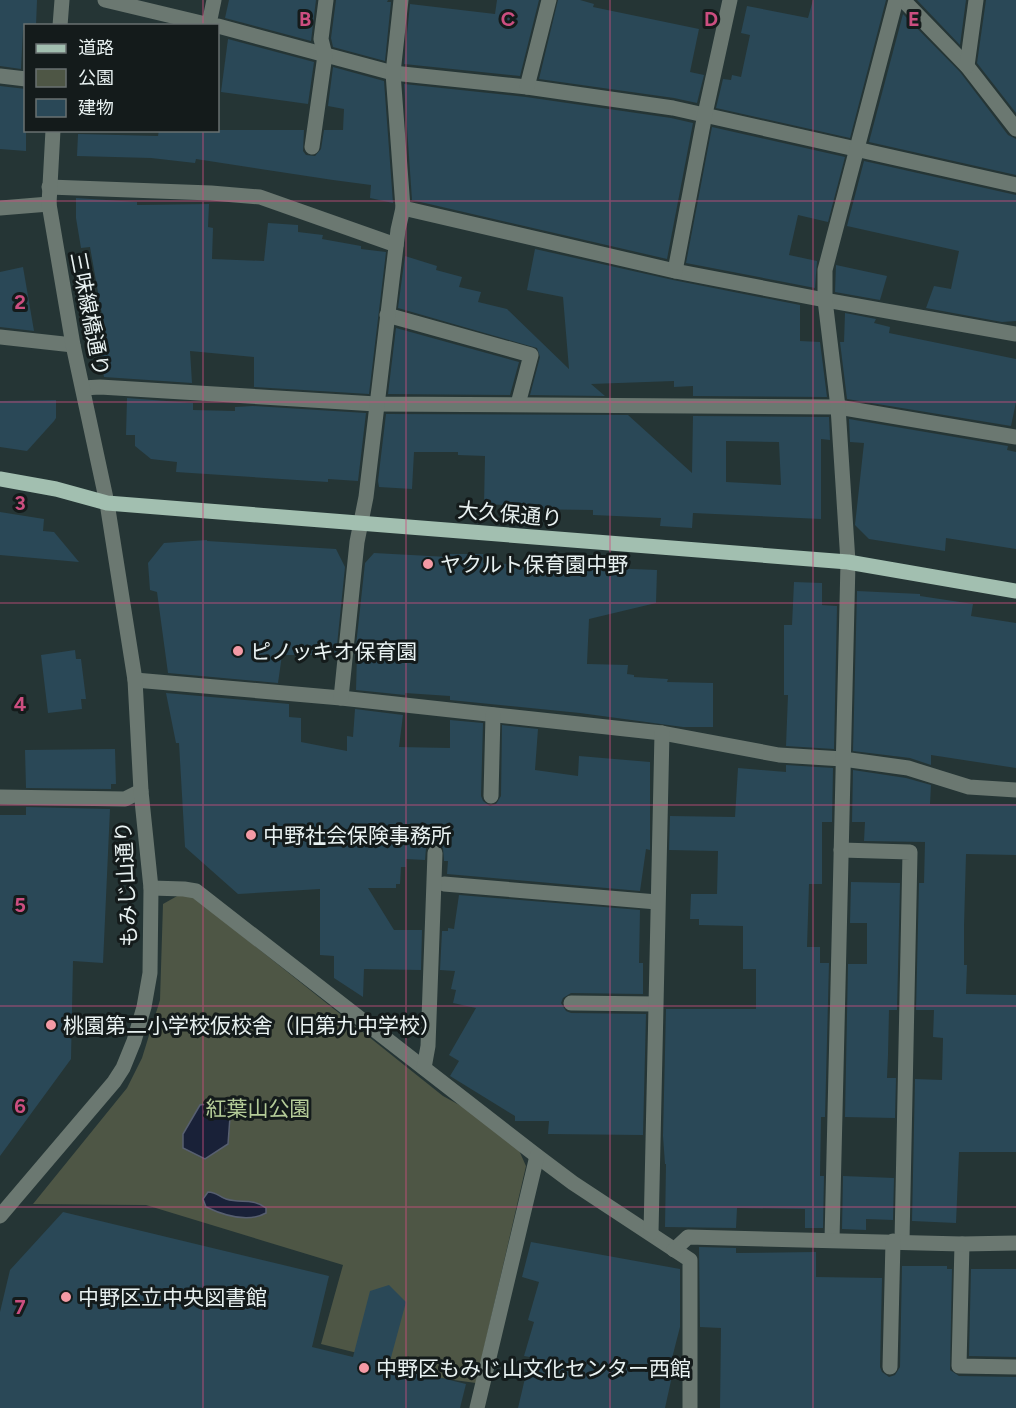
<svg xmlns="http://www.w3.org/2000/svg" width="1016" height="1408" viewBox="0 0 1016 1408" font-family="Figtree,'Noto Sans JP',sans-serif">
<style>
.green{fill:#4e5645}
.water{fill:#192138;stroke:#575f70;stroke-width:1.5}
.building{fill:#2a4857;fill-rule:evenodd}
.lines{fill:none;stroke-linecap:round;stroke-linejoin:round}
.minor{stroke:#6b7871;stroke-width:15}
.major{stroke:#a2bfb0;stroke-width:15}
.grid{fill:none;stroke:#cc4e80;stroke-width:1.5;stroke-opacity:0.55}
.poi-dot{fill:#f49aa5;stroke:#141b1b;stroke-width:2}
.labels{text-anchor:middle;dominant-baseline:central;stroke-width:6;stroke-linejoin:round;paint-order:stroke}
.street-label{font-size:21px;fill:#e8f1f1;stroke:#141b1b}
.poi-label{font-size:21px;fill:#e8f1f1;stroke:#141b1b;text-anchor:start}
.park-label{font-size:21px;fill:#b4cc98;stroke:#141b1b}
.grid-label{font-size:20px;text-anchor:middle;font-weight:bold;fill:#cc4e80;stroke:#141b1b;stroke-width:6;stroke-linejoin:round;paint-order:stroke}
</style>
<rect width="100%" height="100%" fill="#253535"/>
<polygon class="green" points="186,891 443,1096 463,1107 517,1146 526,1166 476,1383 432,1377 418,1368 321,1344 343,1265 146,1205 33,1204 127,1088 142,1058 160,1000 163,904"/>
<g class="water">
<polygon points="216,1102 230,1117 228,1144 205,1159 183,1148 183,1134 200,1105"/>
<path d="M208,1192C217,1192 219,1197 226,1199C242,1204 250,1197 266,1208V1213C248,1223 223,1215 206,1207L203,1199Z"/>
</g>
<g class="building">
<polygon points="0,0 37,0 36,26 26,26 26,30 23,30 21,69 0,66"/>
<polygon points="229,0 316,0 311,41 225,18"/>
<polygon points="336,0 388,0 387,2 391,2 385,61 333,47 331,38"/>
<polygon points="497,0 539,0 520,76 404,64 410,4 495,14"/>
<polygon points="558,0 580,0 594,4 593,7 699,29 690,72 704,75 697,103 674,98 539,79"/>
<polygon points="813,0 886,0 850,138 716,108 723,79 731,80 732,75 741,77 750,35 741,33 747,6 808,18"/>
<polygon points="917,0 966,0 960,45"/>
<polygon points="986,0 1016,0 1016,113 977,63"/>
<polygon points="903,14 960,72 1008,135 1016,139 1016,175 869,142"/>
<polygon points="228,39 314,62 308,104 221,92"/>
<polygon points="333,67 384,81 393,203 370,198 371,185 333,180 196,159 195,163 151,158 77,156 78,134 158,136 159,130 304,130 303,151 306,155 315,156 321,149 324,130 343,130 344,109 328,106"/>
<polygon points="404,84 526,97 671,118 693,123 667,259 412,200"/>
<polygon points="0,86 26,89 26,151 0,149"/>
<polygon points="712,127 845,157 828,222 798,215 789,255 817,261 815,288 686,263"/>
<polygon points="864,161 1016,195 1016,321 1002,322 926,308 934,286 951,289 959,251 847,226"/>
<polygon points="76,198 137,202 137,205 209,204 208,227 213,228 212,259 264,261 268,223 298,225 298,232 323,235 322,239 361,246 361,249 386,252 369,394 254,387 254,357 190,351 192,383 104,377 97,343 107,343 90,247 81,248 76,218"/>
<polygon points="535,249 673,280 800,305 800,341 820,342 827,397 693,396 693,386 674,387 674,381 591,384 605,396 530,395 540,357 537,348 398,308 405,256 437,266 436,270 462,277 459,287 481,292 478,302 507,309 569,369 563,297 527,290"/>
<polygon points="836,265 887,276 880,300 835,292"/>
<polygon points="23,267 34,331 0,327 0,272"/>
<polygon points="845,313 876,319 874,323 890,327 889,333 1016,359 1016,402 1011,426 847,399 840,342 844,342"/>
<polygon points="396,328 519,362 510,395 388,394"/>
<polygon points="127,398 193,403 193,410 235,411 235,407 253,406 366,413 358,481 328,479 328,482 176,472 177,462 151,459 135,446 135,435 126,435"/>
<polygon points="56,400 56,418 54,421 27,451 0,447 0,401"/>
<path d="M386,414L628,415L692,473L693,416L829,417L830,440L821,439V519L693,513L692,528L660,526L661,518L593,515V510L522,509V506L484,504L485,456L458,455V452H414L412,489L379,487L378,481ZM726,441L779,442L781,485L726,482Z"/>
<polygon points="849,419 1008,446 1007,450 1016,452 1016,549 946,538 945,551 869,539 855,525 864,443 850,442"/>
<polygon points="0,512 44,519 43,531 54,532 79,562 0,555"/>
<polygon points="207,540 207,541 336,549 345,567 336,655 282,655 278,683 168,673 157,592 150,590 148,563 164,543"/>
<polygon points="374,553 448,557 448,554 483,554 483,563 657,570 656,603 589,619 587,664 628,665 627,674 634,675 634,677 668,679 667,682 713,683 713,727 683,727 580,713 450,700 450,696 405,693 405,695 356,690 357,655 355,655 365,563"/>
<polygon points="794,582 822,583 822,605 837,606 834,749 786,746 788,695 784,695 784,625 792,625"/>
<polygon points="857,591 920,594 920,596 973,604 971,616 1016,623 1016,768 931,755 931,765 910,758 853,751"/>
<polygon points="75,650 76,659 81,659 86,699 81,699 82,709 48,713 41,655"/>
<polygon points="166,693 289,704 289,717 301,718 301,742 347,751 347,736 353,737 355,709 403,715 399,747 450,748 450,720 483,723 481,796 483,801 490,806 496,804 501,796 502,725 538,729 535,770 578,776 579,756 650,762 650,850 646,849 640,891 447,874 448,861 444,861 443,848 436,843 431,844 426,848 425,860 406,859 406,867 401,867 400,884 396,884 396,888 368,888 394,930 422,930 421,970 364,969 363,997 334,978 334,956 320,955 320,889 238,894 185,847 179,743 176,743"/>
<polygon points="115,749 116,784 111,784 111,789 26,788 25,750"/>
<polygon points="786,765 833,768 832,822 822,822 822,884 809,884 807,947 820,947 820,963 829,963 825,1117 821,1117 820,1176 824,1176 823,1228 805,1228 805,1209 737,1208 736,1228 665,1227 666,1164 665,1164 663,1136 666,1009 756,1009 756,969 743,969 743,926 699,925 699,919 690,919 691,894 717,894 718,851 669,850 670,816 735,817 738,768 786,772"/>
<polygon points="853,770 906,778 931,785 930,804 1016,804 1016,855 966,854 964,926 964,965 967,965 966,994 1016,995 1016,1152 959,1152 956,1223 912,1221 915,1079 942,1080 943,1038 933,1037 934,1010 916,1010 919,883 924,883 925,842 864,841 865,822 852,822"/>
<polygon points="26,807 110,809 103,963 73,961 71,1059 0,1156 0,815 26,815"/>
<polygon points="851,882 900,883 897,1010 889,1010 888,1055 887,1078 896,1078 895,1118 845,1117 848,964 867,964 867,923 850,923"/>
<polygon points="459,895 640,910 639,963 643,963 643,994 571,993 563,998 561,1003 566,1011 571,1013 646,1014 643,1135 548,1134 549,1121 515,1121 515,1116 450,1076 459,1061 449,1055 476,1008 453,1003 456,990 451,989 455,971 440,970 442,931 448,931 448,928 454,929"/>
<polygon points="843,1176 894,1178 893,1220 866,1219 866,1230 842,1229"/>
<polygon points="63,1212 329,1276 312,1347 353,1357 370,1291 389,1285 406,1302 389,1365 466,1384 460,1408 0,1408 0,1312 10,1270"/>
<polygon points="531,1242 680,1269 680,1327 670,1366 674,1367 665,1408 518,1408 530,1357 524,1356 534,1322 528,1320 539,1282 522,1277"/>
<polygon points="699,1247 736,1248 736,1253 816,1252 816,1277 882,1278 880,1367 882,1372 889,1377 895,1375 900,1367 902,1266 947,1266 947,1269 952,1269 950,1370 959,1376 1016,1377 1016,1408 720,1408 721,1328 700,1327"/>
<polygon points="971,1269 1016,1269 1016,1357 969,1356"/>
</g>
<g class="lines">
<g class="minor">
<polyline points="105,0 214,26"/>
<polyline points="903,0 967,66 1016,129"/>
<polyline points="209,24 214,0"/>
<polyline points="60,26 62,0"/>
<polyline points="218,26 393,73 527,87 673,108 1016,185"/>
<polyline points="967,66 976,0"/>
<polyline points="0,76 26,79"/>
<polyline points="527,87 549,0"/>
<polyline points="312,147 325,55 321,39 326,0"/>
<polyline points="49,187 211,193 260,197 396,245"/>
<polyline points="0,208 49,204"/>
<polyline points="403,208 675,271 825,300 1016,334"/>
<polyline points="675,271 705,114 730,0"/>
<polyline points="387,315 531,355 518,404"/>
<polyline points="0,337 73,345"/>
<polyline points="83,388 100,387 376,404 838,407 1016,437"/>
<polyline points="135,680 341,698 662,733 779,755 843,759 908,768 969,787 1016,790"/>
<polyline points="341,698 357,542 366,497 398,230 403,208 393,73 401,0"/>
<polyline points="491,796 493,715"/>
<polyline points="0,797 125,799 141,791"/>
<polyline points="841,850 910,852 902,1241"/>
<polyline points="444,884 657,902"/>
<polyline points="151,888 184,889 196,891 537,1156 573,1183 690,1260 690,1408"/>
<polyline points="571,1003 655,1004"/>
<polyline points="424,1068 428,1046 435,853"/>
<polyline points="0,1216 114,1082 123,1068 134,1041 144,1007 150,973 151,888 141,791 135,680 107,503 73,345 49,204 53,130"/>
<polyline points="651,1233 662,733"/>
<polyline points="832,1240 848,562 838,407 825,300 825,270 896,0"/>
<polyline points="962,1244 959,1366 1016,1367"/>
<polyline points="674,1250 688,1237 962,1244 1016,1243"/>
<polyline points="890,1367 893,1241"/>
<polyline points="477,1408 537,1156"/>
</g>
<polyline class="major" points="0,479 56,489 107,503 848,562 1016,591"/>
</g>
<path class="grid" d="M203,0V26M406,0V1408M610,0V1408M813,0V1408M203,130V1408M0,201H1016M0,402H1016M0,603H1016M0,805H1016M0,1006H1016M0,1207H1016"/>
<g class="poi-dot">
<circle cx="428" cy="564" r="6"/>
<circle cx="238" cy="651" r="6"/>
<circle cx="251" cy="835" r="6"/>
<circle cx="51" cy="1025" r="6"/>
<circle cx="66" cy="1297" r="6"/>
<circle cx="364" cy="1368" r="6"/>
</g>
<g class="labels">
<g class="street-label">
<text transform="translate(90 314) rotate(79)">三味線橋通り</text>
<text transform="translate(510 514) rotate(5)">大久保通り</text>
<text transform="translate(126 884) rotate(-93)">もみじ山通り</text>
</g>
<g class="poi-label">
<text x="440" y="564">ヤクルト保育園中野</text>
<text x="250" y="651">ピノッキオ保育園</text>
<text x="263" y="835">中野社会保険事務所</text>
<text x="63" y="1025">桃園第二小学校仮校舎（旧第九中学校）</text>
<text x="78" y="1297">中野区立中央図書館</text>
<text x="376" y="1368">中野区もみじ山文化センター西館</text>
</g>
<g class="park-label">
<text x="258" y="1108">紅葉山公園</text>
</g>
</g>
<g class="grid-label">
<text x="305" y="26">B</text>
<text x="508" y="26">C</text>
<text x="711" y="26">D</text>
<text x="914" y="26">E</text>
<text x="20" y="309">2</text>
<text x="20" y="510">3</text>
<text x="20" y="711">4</text>
<text x="20" y="912">5</text>
<text x="20" y="1113">6</text>
<text x="20" y="1314">7</text>
</g>
<rect x="24" y="24" width="195" height="108" fill="#141b1b" stroke="#697171" stroke-width="1.5"/>
<rect x="36" y="44" width="30" height="9" fill="#a2bfb0" stroke="#697171" stroke-width="1.5"/>
<text x="78" y="54" font-size="18" fill="#e8f1f1">道路</text>
<rect x="36" y="69" width="30" height="18" fill="#4e5645" stroke="#697171" stroke-width="1.5"/>
<text x="78" y="84" font-size="18" fill="#e8f1f1">公園</text>
<rect x="36" y="99" width="30" height="18" fill="#2a4857" stroke="#697171" stroke-width="1.5"/>
<text x="78" y="114" font-size="18" fill="#e8f1f1">建物</text>
</svg>
